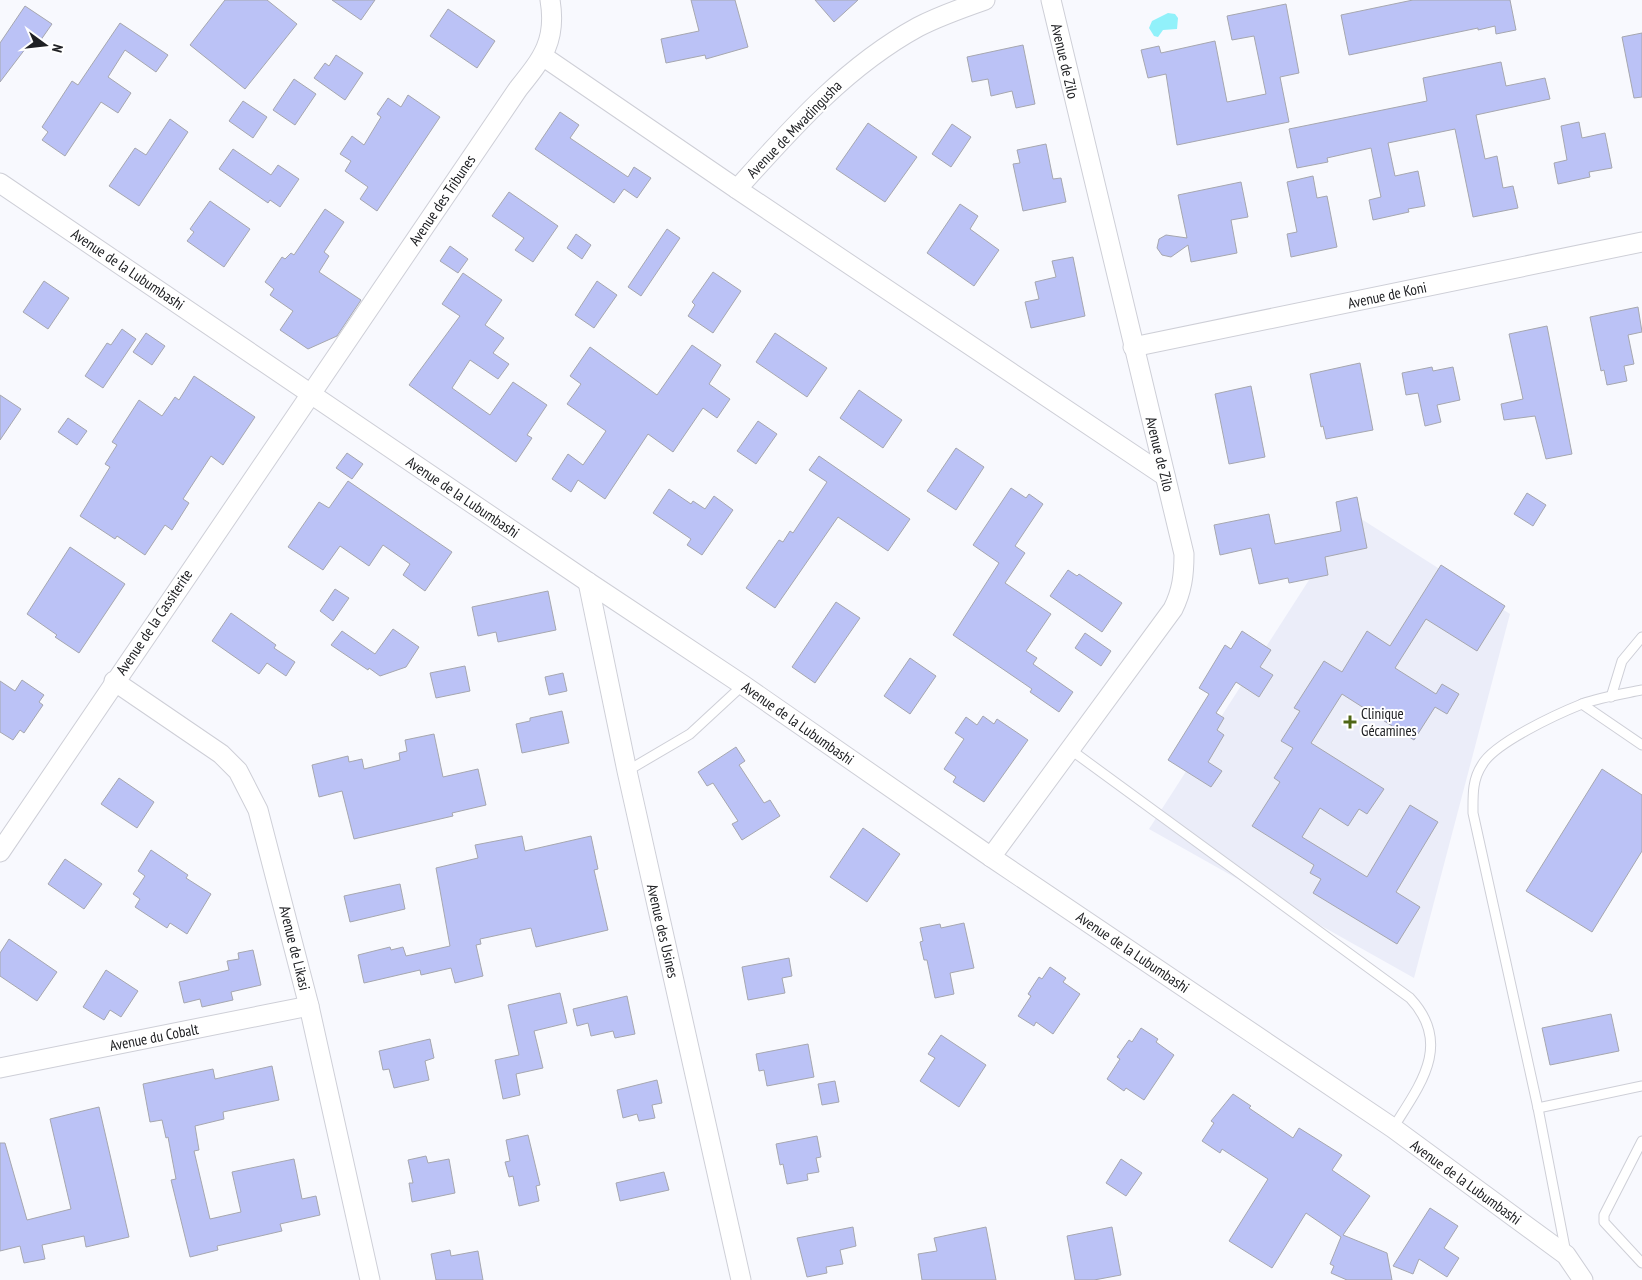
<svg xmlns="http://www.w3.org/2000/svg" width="1642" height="1280" viewBox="0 0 1642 1280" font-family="'PT Sans Narrow',sans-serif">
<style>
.built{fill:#ebedf9}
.water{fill:#91f1fa}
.building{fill:#bbc2f6;stroke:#a6a7af}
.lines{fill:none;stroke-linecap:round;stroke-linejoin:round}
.service-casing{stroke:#cecfd7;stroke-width:11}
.minor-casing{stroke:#cecfd7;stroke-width:21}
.service{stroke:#fff;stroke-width:9}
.minor{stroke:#fff;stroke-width:19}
.poi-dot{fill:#4e6615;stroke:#fff;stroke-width:2}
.labels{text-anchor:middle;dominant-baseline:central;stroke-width:4;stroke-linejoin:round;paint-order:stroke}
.street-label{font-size:15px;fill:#202124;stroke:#fff}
.poi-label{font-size:15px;fill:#202124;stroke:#fff;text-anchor:start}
</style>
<rect width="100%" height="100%" fill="#f8f9fe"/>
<polygon class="built" points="1352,513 1510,614 1414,978 1149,829"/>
<polygon class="water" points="1168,13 1175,14 1178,18 1177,29 1163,30 1158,37 1154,36 1149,28 1152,21"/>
<g class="building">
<polygon points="225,0 267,0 297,24 245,89 190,45"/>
<polygon points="332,0 375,0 361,20"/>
<polygon points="691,0 735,0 748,47 706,59 705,55 666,63 661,39 699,31"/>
<polygon points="815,0 858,0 834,22"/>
<polygon points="1413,0 1510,0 1516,30 1496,34 1495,26 1478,30 1478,28 1349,55 1341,15"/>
<polygon points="1286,4 1299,73 1280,77 1289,122 1177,145 1166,74 1148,78 1141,50 1159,46 1161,53 1215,41 1227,102 1266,94 1254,36 1232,40 1227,16"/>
<polygon points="25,6 52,24 38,44 32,40 0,82 0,43"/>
<polygon points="448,9 495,41 477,68 430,36"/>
<polygon points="120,23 168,55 156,72 125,50 108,77 131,93 118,113 101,102 65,156 42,140 48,132 42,127 72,81 78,85"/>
<polygon points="1642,33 1642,97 1634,98 1622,37"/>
<polygon points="1023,45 1035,104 1016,108 1012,91 991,96 988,79 972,82 967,57"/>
<polygon points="336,55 363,73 345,100 314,78 325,63 329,66"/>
<polygon points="1501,62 1506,86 1545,78 1550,99 1476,115 1485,159 1497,156 1503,188 1513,186 1518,208 1473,217 1455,129 1388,143 1395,176 1418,171 1425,206 1408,209 1409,212 1373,220 1369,200 1381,197 1371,148 1327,158 1328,162 1297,168 1289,129 1427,101 1423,78"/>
<polygon points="294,79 316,94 295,125 273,110"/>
<polygon points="408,95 440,117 377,211 360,199 368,187 345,171 351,161 340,154 352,136 364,145 381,117 377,114 388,98 401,107"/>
<polygon points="243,101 267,117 253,138 229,121"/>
<polygon points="560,112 579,125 570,138 628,177 634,167 651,178 637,198 624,189 614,203 535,149"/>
<polygon points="170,119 188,132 139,206 109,186 135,148 146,155"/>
<polygon points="1579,122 1582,138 1605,133 1612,168 1589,172 1590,177 1558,184 1554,163 1567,160 1561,126"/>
<polygon points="868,123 917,157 885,202 836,169"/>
<polygon points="952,124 971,137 951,167 932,154"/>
<polygon points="1046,144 1053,179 1061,178 1066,202 1023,211 1013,164 1020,163 1017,150"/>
<polygon points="233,149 271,175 278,165 299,179 280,207 270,200 268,203 219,169"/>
<polygon points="1313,176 1317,198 1327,196 1337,247 1291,257 1287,234 1297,232 1287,182"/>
<polygon points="1241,182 1248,217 1231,220 1237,253 1191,262 1188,245 1171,257 1162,255 1157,248 1159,239 1166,235 1187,238 1178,195"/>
<polygon points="509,192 558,226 533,262 515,250 524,238 492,216"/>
<polygon points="210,201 250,229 224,267 187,241 194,232 190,229"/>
<polygon points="960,204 978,216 970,229 999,250 974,286 927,253"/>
<polygon points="325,209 344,222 324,252 329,256 319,272 361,300 337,336 308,349 280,330 293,311 270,295 274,289 265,282 282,257 285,259 291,253 294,255"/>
<polygon points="667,229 680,238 641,296 628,287"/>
<polygon points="576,234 591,245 582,259 567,248"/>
<polygon points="450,246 468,259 458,273 440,261"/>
<polygon points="1073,257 1085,316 1031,328 1025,302 1039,299 1035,282 1056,277 1052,261"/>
<polygon points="713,272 741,291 713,333 688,316 695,305 692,302"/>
<polygon points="463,273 502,300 485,325 504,338 493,353 509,364 498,379 470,360 452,388 490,415 513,382 547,405 527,435 532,438 516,462 409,385 460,316 442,304"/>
<polygon points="44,281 69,298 48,329 23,312"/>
<polygon points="597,281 617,295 594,328 575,315"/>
<polygon points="1638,307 1642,332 1628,335 1634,364 1624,366 1627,381 1607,385 1604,370 1601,371 1590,317"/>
<polygon points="1547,326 1572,454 1546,459 1535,416 1504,420 1501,404 1523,399 1509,334"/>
<polygon points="122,329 136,339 103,388 85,376 107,343 111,345"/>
<polygon points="146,333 165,346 152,365 133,352"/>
<polygon points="775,333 827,368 807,397 756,362"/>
<polygon points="692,345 721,365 709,384 730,399 717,418 703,408 673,452 648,434 605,499 578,480 571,492 552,479 568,454 583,465 606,431 567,404 581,384 570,376 590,347 657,395"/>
<polygon points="1360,363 1373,430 1326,439 1323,426 1321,427 1310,374"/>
<polygon points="1432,367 1433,371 1453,367 1460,400 1437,405 1441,422 1425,426 1418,393 1406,395 1402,373"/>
<polygon points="194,376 255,417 223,465 211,456 183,499 189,503 172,530 165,525 145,555 117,536 115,539 80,516 110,467 105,464 117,445 112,442 139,400 162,416 175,397 179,400"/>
<polygon points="1251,386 1265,457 1229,464 1215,394"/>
<polygon points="859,390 902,420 883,448 840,418"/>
<polygon points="0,395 21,409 0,440"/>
<polygon points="68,418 87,431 77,445 58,432"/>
<polygon points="758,421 777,434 756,464 737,451"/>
<polygon points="956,448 984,467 956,510 927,491"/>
<polygon points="347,453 363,464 352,479 336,468"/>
<polygon points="819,456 910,519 888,551 838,517 775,608 746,588 779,540 783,542 790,531 793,533 827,482 809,470"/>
<polygon points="348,481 452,552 425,591 403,575 410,564 383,545 369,566 340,546 323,570 288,547 319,502 329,508"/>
<polygon points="1011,488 1026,498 1029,494 1043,504 1015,546 1025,553 1005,583 1051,614 1026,651 1037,658 1033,664 1073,692 1059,712 1030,692 1032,689 953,635 999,563 973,545"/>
<polygon points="669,489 691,504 693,501 705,509 714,496 733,510 702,555 687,545 691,539 653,513"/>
<polygon points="1527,493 1546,505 1533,526 1514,514"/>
<polygon points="1357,497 1367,548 1325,557 1328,575 1289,583 1288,578 1259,584 1251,548 1220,555 1214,525 1269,514 1275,544 1341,531 1336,502"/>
<polygon points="70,547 125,584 79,653 55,637 57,635 27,614"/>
<polygon points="1441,565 1505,606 1477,651 1426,619 1395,668 1436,694 1442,684 1459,694 1447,714 1435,707 1414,740 1342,694 1311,743 1384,789 1367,814 1359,809 1348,826 1320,808 1302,837 1367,877 1410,805 1438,822 1396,892 1420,907 1397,944 1313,893 1321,879 1310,873 1314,865 1252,826 1280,782 1274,778 1293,748 1281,741 1300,711 1294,708 1324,661 1342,672 1367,631 1390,646"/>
<polygon points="1068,570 1077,576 1079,574 1122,603 1102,632 1050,596"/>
<polygon points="335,589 349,598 333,621 320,611"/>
<polygon points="548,591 556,630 498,642 496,632 478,636 472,607"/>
<polygon points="836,602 860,618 815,683 792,667"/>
<polygon points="231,613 276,645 274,648 295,662 286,676 267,663 259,674 212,641"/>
<polygon points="393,629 419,647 406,667 380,676 369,668 368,670 331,645 342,631 375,654"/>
<polygon points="1242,631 1271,650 1260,667 1273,675 1259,697 1236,682 1216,713 1224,718 1217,730 1224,735 1208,762 1222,771 1211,787 1168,760 1209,694 1199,688 1225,645 1231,649"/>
<polygon points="1085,633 1111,651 1101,666 1075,648"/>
<polygon points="910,658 936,676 910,714 884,696"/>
<polygon points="465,666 470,691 436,698 430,673"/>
<polygon points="563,673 567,691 549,695 545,677"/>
<polygon points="22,680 44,695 39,702 43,705 24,733 20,730 13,740 0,732 0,681 15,691"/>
<polygon points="562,711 569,743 522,753 516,724 530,721 530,718"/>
<polygon points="983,716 994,724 997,719 1028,740 984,802 953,782 956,777 944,769 964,739 955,733 966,717 977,725"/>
<polygon points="434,734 443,777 478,769 486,805 452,813 453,816 354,839 342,791 319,797 312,765 348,756 349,762 362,759 364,769 400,760 399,753 407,751 405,740"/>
<polygon points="736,747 745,761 739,765 764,803 770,800 780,816 742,840 732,824 738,821 713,783 707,786 698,772"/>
<polygon points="1602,769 1642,795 1642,851 1592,932 1526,891"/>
<polygon points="119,778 154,802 137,828 101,804"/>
<polygon points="863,828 900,854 867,902 830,877"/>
<polygon points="522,836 525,851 591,836 598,869 594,870 608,930 536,947 531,928 480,939 481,944 476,945 483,976 455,983 451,968 421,975 420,970 364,983 358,955 390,947 391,950 403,947 406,956 450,946 436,868 478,858 475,845"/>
<polygon points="151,850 188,875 186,878 211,894 187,934 170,923 167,928 135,907 140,899 133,894 145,876 138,871"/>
<polygon points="65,859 102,884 84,909 48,884"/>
<polygon points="400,884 405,909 350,922 344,896"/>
<polygon points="964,923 974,968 950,973 954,994 935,998 927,960 924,960 920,942 923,941 920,928 940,924 941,928"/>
<polygon points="9,939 57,972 37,1001 0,976 0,953"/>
<polygon points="253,950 261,985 231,992 233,1000 202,1007 200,999 184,1003 179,982 229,970 227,961 239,959 238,953"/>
<polygon points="789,958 792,976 782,978 785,993 748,1000 742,967"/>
<polygon points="1050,967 1066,978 1063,982 1080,994 1053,1034 1036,1022 1034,1026 1018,1016 1031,996 1028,994 1039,977 1042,979"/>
<polygon points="106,970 138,991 121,1017 110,1010 104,1020 83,1007"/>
<polygon points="560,993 567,1023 534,1031 543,1068 516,1074 520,1095 503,1099 495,1060 519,1055 508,1005"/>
<polygon points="627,996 635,1034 615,1038 613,1031 591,1036 588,1023 577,1026 573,1009"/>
<polygon points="1611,1014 1619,1051 1550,1065 1542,1028"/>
<polygon points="1141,1028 1158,1039 1156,1042 1174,1055 1144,1100 1126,1088 1124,1091 1107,1079 1120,1059 1117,1057 1129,1040 1132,1042"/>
<polygon points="941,1035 986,1065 959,1107 920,1081 935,1058 928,1054"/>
<polygon points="430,1039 434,1058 425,1061 429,1080 394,1088 389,1069 383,1070 379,1051"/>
<polygon points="808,1044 814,1077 767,1086 764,1070 759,1071 756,1054"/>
<polygon points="272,1066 279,1100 223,1112 224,1119 195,1126 199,1150 194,1151 210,1219 241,1212 232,1172 294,1159 302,1199 316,1196 320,1215 280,1224 282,1231 217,1246 218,1250 190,1257 171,1180 176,1179 168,1137 166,1138 162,1120 150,1122 143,1084 213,1069 215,1079"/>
<polygon points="657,1080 662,1103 652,1105 655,1118 639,1121 637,1114 623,1118 617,1090"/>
<polygon points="835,1081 839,1102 822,1105 818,1084"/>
<polygon points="1233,1094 1251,1106 1249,1108 1293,1138 1299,1128 1342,1155 1332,1170 1370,1196 1343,1235 1387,1253 1392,1280 1347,1280 1331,1273 1334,1266 1330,1264 1341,1237 1306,1213 1272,1268 1229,1241 1268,1179 1222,1149 1220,1153 1202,1141 1214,1123 1211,1121"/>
<polygon points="99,1107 129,1237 86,1247 84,1236 42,1245 45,1259 24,1263 20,1246 0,1251 0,1143 5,1143 27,1220 71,1209 50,1119"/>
<polygon points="528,1135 540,1185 536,1186 539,1201 519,1206 513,1176 509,1177 505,1162 510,1161 506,1140"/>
<polygon points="817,1136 821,1157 816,1158 819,1172 807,1174 808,1180 787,1184 783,1164 780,1165 776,1144"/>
<polygon points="426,1156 428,1163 449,1159 455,1193 412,1202 409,1183 413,1183 408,1160"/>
<polygon points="1121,1159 1142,1173 1126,1196 1106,1183"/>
<polygon points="664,1172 669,1190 620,1201 616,1183"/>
<polygon points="1430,1208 1458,1226 1444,1248 1459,1258 1447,1277 1419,1259 1413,1274 1393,1266"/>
<polygon points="853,1227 856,1246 840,1250 843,1264 826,1267 827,1273 807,1277 797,1238"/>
<polygon points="986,1227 996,1280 922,1280 918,1254 937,1251 934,1238"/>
<polygon points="1112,1227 1121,1275 1094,1280 1075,1280 1067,1236"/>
<polygon points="450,1250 451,1256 478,1251 483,1280 436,1280 431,1254"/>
</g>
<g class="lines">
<defs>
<g id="service">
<polyline points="1611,697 1622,661 1642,637"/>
<polyline points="1582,704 1642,745"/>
<path d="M1071,750L1410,998C1453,1044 1420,1085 1393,1128"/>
<polyline points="627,771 690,734 743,685"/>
<polyline points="1538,1108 1642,1086"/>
<polyline points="1642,1141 1604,1215 1604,1222 1642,1263"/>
<path d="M1566,1253L1538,1108L1473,813C1473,796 1472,780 1482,765C1494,743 1557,714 1582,704C1601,697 1622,694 1642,690"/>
</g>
<g id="minor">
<polyline points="544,57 737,189 1165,476"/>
<polyline points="0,183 588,582 743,685 991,857 1393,1128 1566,1255 1583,1280"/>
<path d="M737,189C791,129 845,67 918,27C939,16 962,8 985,0"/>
<polyline points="1133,347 1642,242"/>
<polyline points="588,582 627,771 741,1280"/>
<polyline points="114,681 221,754 238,771 258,810 309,1006 370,1280"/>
<path d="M0,852L518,89C542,59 557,41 550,0"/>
<path d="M991,857L1173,609C1182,591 1184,575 1184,554L1051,0"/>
<polyline points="0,1068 309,1006"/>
</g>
</defs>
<use href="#service" class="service-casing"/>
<use href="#minor" class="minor-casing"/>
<use href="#service" class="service"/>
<use href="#minor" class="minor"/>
</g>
<path class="poi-dot" d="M1347.5 714.5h5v5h5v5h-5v5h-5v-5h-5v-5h5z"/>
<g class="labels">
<g class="street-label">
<text transform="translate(1065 61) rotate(77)">Avenue de Zilo</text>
<text transform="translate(794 129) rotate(-46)">Avenue de Mwadingusha</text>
<text transform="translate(442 200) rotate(-56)">Avenue des Tribunes</text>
<text transform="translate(128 269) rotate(34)">Avenue de la Lubumbashi</text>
<text transform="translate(1387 295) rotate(-12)">Avenue de Koni</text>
<text transform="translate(1160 454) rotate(76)">Avenue de Zilo</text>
<text transform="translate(463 497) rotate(34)">Avenue de la Lubumbashi</text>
<text transform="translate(154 622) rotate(-56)">Avenue de la Cassiterite</text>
<text transform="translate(798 723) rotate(35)">Avenue de la Lubumbashi</text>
<text transform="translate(663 931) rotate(77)">Avenue des Usines</text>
<text transform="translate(295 948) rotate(76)">Avenue de Likasi</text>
<text transform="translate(1133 952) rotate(34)">Avenue de la Lubumbashi</text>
<text transform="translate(154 1037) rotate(-11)">Avenue du Cobalt</text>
<text transform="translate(1466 1182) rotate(36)">Avenue de la Lubumbashi</text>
</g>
<g class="poi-label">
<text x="1361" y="713">Clinique<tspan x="1361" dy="17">Gécamines</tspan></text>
</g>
</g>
<g transform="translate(45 45) rotate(105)" stroke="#ffffff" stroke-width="4" paint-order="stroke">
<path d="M0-4L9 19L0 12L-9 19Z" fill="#202124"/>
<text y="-8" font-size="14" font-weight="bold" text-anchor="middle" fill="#202124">N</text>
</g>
</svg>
